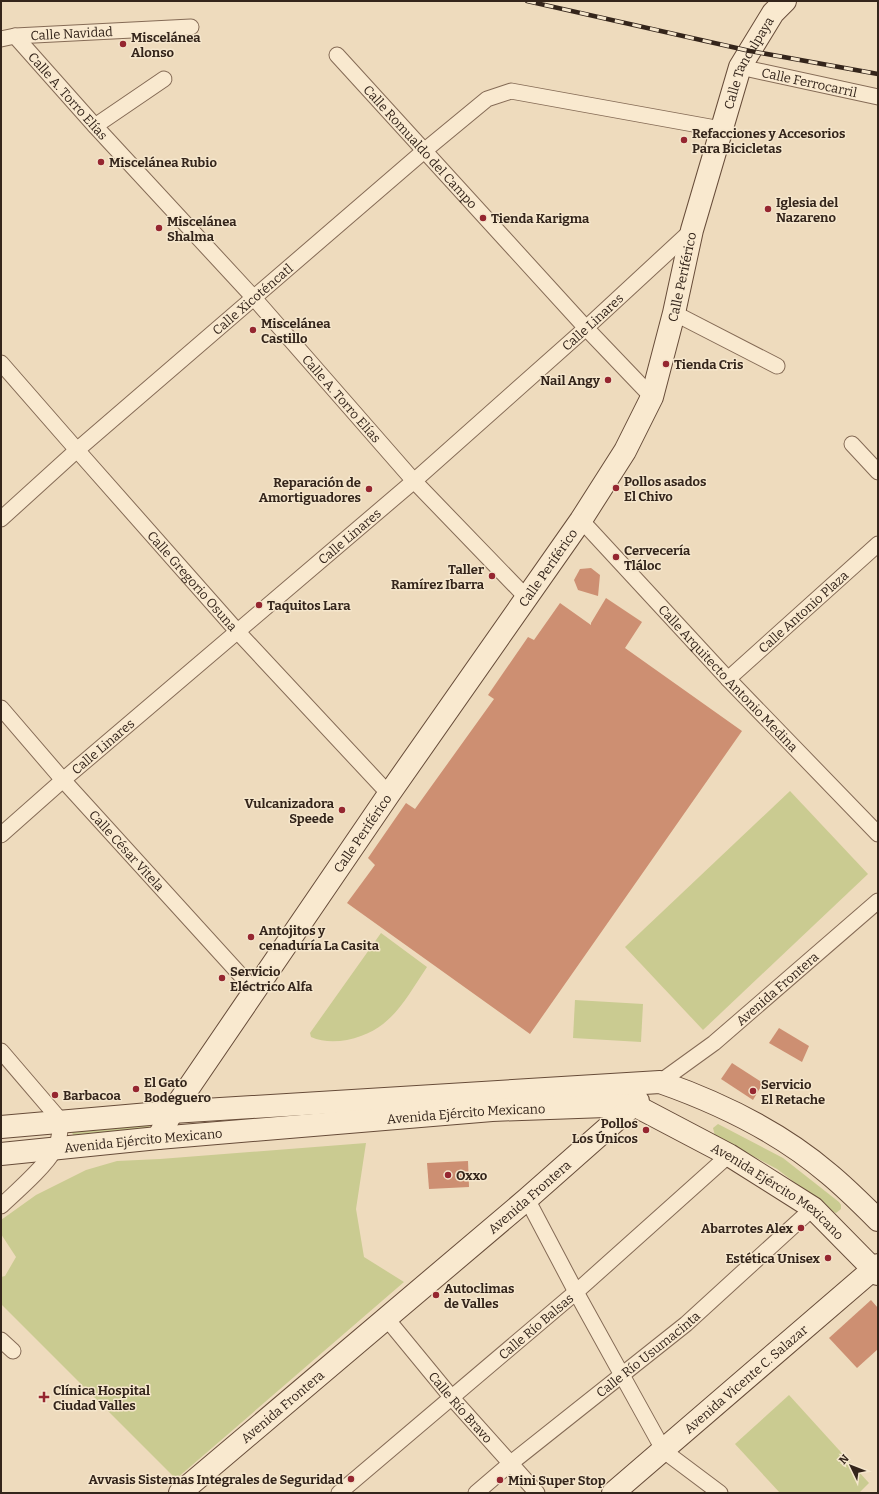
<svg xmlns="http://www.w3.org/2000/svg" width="879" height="1494" viewBox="0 0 879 1494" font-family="Bitter,serif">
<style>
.green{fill:#cacb91}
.building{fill:#cd8f72}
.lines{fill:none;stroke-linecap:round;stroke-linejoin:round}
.street-casing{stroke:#856b56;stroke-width:17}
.secondary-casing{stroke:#674c39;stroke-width:24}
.street{stroke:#f9e9cf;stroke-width:15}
.secondary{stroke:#f9e9cf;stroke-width:22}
.rail-casing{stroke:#34251b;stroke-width:4.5}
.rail{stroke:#f5e6cc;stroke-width:3;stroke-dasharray:9;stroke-linecap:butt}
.poi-dot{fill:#952630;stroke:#f5e6cc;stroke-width:1.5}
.labels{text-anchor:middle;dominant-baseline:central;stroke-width:3;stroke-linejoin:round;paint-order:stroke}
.street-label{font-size:13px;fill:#34251b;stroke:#f5e6cc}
.poi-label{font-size:13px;font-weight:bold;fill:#34251b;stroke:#f5e6cc;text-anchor:start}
</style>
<rect width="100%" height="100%" fill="#eedbbd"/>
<g class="green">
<polygon points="790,791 868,874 703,1030 625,947"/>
<path d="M381,933L427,967C404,1001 391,1031 347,1040C335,1042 322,1042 311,1037L310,1033Z"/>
<polygon points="575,1000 643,1004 641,1042 573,1038"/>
<polygon points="146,1124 150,1127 150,1130 76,1136 73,1135 72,1132"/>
<polygon points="718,1124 783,1158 839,1202 841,1205 841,1209 836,1213 833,1212 777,1169 715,1136 713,1128"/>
<polygon points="366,1143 356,1209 364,1257 404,1282 176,1479 1,1304 1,1277 5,1276 16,1257 1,1234 1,1220 36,1195 86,1170 117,1161 160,1159"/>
<polygon points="789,1395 869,1483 859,1493 780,1493 735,1444"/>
</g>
<g class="building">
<polygon points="591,568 600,575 598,596 578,590 574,580 580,569"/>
<polygon points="606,598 642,622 625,648 742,731 530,1034 347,903 375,865 368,858 406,803 415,809 494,699 488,695 528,637 534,640 560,603 591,625 591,623"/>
<polygon points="779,1028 809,1046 802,1062 769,1043"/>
<polygon points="732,1063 763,1083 753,1100 721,1079"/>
<polygon points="468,1161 469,1187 429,1189 427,1163"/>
<polygon points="871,1300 878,1308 878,1349 857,1368 829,1338"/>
</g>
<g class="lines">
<defs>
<g id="street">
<path id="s1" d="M15,36L95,126L254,298L414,481L527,598"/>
<path id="s2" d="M1,39L15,36L191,27"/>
<path id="s3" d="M337,55L586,328L652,397"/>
<path id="s4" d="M740,67L878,97"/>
<polyline points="95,126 164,79"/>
<polyline points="674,313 777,366"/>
<path id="s5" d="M1,363L77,450L237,631L389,794"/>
<polyline points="852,444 878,472"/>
<path id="s6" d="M1,519L77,450L424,151L487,99L511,91L721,129"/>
<path id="s7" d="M581,520L728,679L878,834"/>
<path id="s8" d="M728,679L878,544"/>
<path id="s9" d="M1,708L63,780L255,991"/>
<path id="s10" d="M1,835L63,780L414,481L586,328L692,230"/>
<path d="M1,1051L61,1121C60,1130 60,1140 55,1149C45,1167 17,1191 1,1206"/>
<path id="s11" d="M660,1082L714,1043L878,901"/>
<polyline points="527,1199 576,1292 664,1451 720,1493"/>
<path id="s12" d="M387,1319L452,1398L537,1493"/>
<polyline points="1,1340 13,1351"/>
<path id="s13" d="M339,1493L576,1292L729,1155"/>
<path id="s14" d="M476,1493L511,1463L686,1324L813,1208"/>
</g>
<g id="secondary">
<path d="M1,1127L172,1112L660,1082C720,1103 780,1132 829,1174C846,1188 862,1204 878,1220"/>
<path id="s15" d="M158,1138L172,1112L389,794L581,520L625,451L652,397L674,313L692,230L740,67L773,13L785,1"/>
<path id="s16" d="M1,1154L158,1138L492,1110L634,1105L729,1155L813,1208L878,1274"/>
<path id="s17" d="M180,1493L527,1199L638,1101"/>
<path id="s18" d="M613,1493L878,1265"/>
</g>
</defs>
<use href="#street" class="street-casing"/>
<use href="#secondary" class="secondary-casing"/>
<use href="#street" class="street"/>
<use href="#secondary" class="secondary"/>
<defs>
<polyline id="rail" points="527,1 750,51 878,74"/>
</defs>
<use href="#rail" class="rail-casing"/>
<use href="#rail" class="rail"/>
</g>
<g class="poi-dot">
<circle cx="123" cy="44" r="4"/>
<circle cx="684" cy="140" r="4"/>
<circle cx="101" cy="162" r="4"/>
<circle cx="768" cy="209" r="4"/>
<circle cx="483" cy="218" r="4"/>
<circle cx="159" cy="228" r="4"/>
<circle cx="253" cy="330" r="4"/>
<circle cx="666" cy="364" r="4"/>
<circle cx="608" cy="380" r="4"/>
<circle cx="616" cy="488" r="4"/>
<circle cx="369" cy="489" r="4"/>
<circle cx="616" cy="557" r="4"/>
<circle cx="492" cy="576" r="4"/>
<circle cx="259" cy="605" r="4"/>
<circle cx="342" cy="810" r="4"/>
<circle cx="251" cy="937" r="4"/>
<circle cx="222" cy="978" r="4"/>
<circle cx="136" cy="1089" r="4"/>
<circle cx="753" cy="1091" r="4"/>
<circle cx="55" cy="1095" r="4"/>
<circle cx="646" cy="1130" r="4"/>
<circle cx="448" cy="1175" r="4"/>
<circle cx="801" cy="1228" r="4"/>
<circle cx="828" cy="1258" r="4"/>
<circle cx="436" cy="1295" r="4"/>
<path d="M42 1391h4v4h4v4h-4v4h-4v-4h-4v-4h4z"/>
<circle cx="351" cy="1479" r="4"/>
<circle cx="500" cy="1480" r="4"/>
</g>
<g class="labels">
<g class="street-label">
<text stroke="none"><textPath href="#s2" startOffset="71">Calle Navidad</textPath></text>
<text stroke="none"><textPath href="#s15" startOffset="1240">Calle Tanculpaya</textPath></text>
<text stroke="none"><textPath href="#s4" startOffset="71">Calle Ferrocarril</textPath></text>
<text stroke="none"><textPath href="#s1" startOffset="80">Calle A. Torro Elías</textPath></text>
<text stroke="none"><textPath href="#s3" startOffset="124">Calle Romualdo del Campo</textPath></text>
<text stroke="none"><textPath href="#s15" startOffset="1015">Calle Periférico</textPath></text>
<text stroke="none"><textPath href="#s6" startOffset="334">Calle Xicoténcatl</textPath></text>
<text stroke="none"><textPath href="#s10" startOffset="783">Calle Linares</textPath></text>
<text stroke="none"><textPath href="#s1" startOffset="488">Calle A. Torro Elías</textPath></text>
<text stroke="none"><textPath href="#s10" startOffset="459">Calle Linares</textPath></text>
<text stroke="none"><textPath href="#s15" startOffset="691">Calle Periférico</textPath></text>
<text stroke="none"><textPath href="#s5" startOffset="290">Calle Gregorio Osuna</textPath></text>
<text stroke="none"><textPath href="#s8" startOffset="101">Calle Antonio Plaza</textPath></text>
<text stroke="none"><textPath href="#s7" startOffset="216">Calle Arquitecto Antonio Medina</textPath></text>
<text stroke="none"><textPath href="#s10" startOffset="135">Calle Linares</textPath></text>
<text stroke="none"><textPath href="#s15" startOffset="367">Calle Periférico</textPath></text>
<text stroke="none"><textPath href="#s9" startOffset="190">Calle César Vitela</textPath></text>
<text stroke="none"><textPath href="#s11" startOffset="150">Avenida Frontera</textPath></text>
<text stroke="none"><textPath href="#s16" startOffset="467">Avenida Ejército Mexicano</textPath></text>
<text stroke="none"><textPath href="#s16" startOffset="143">Avenida Ejército Mexicano</textPath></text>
<text stroke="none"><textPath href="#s16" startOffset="803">Avenida Ejército Mexicano</textPath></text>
<text stroke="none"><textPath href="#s17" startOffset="458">Avenida Frontera</textPath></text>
<text stroke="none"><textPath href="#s13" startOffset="258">Calle Río Balsas</textPath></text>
<text stroke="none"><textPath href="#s14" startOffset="221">Calle Río Usumacinta</textPath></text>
<text stroke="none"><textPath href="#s18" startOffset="175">Avenida Vicente C. Salazar</textPath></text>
<text stroke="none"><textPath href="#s17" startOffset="134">Avenida Frontera</textPath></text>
<text stroke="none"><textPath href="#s12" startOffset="115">Calle Río Bravo</textPath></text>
</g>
<g class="poi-label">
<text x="131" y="37">Miscelánea<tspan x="131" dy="15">Alonso</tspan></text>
<text x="692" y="133">Refacciones y Accesorios<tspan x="692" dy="15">Para Bicicletas</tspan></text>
<text x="109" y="162">Miscelánea Rubio</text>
<text x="776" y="202">Iglesia del<tspan x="776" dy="15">Nazareno</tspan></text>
<text x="491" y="218">Tienda Karigma</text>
<text x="167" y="221">Miscelánea<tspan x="167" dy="15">Shalma</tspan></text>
<text x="261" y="323">Miscelánea<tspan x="261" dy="15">Castillo</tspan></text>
<text x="674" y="364">Tienda Cris</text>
<text x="600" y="380" text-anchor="end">Nail Angy</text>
<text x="624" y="481">Pollos asados<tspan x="624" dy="15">El Chivo</tspan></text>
<text x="361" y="482" text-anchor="end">Reparación de<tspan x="361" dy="15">Amortiguadores</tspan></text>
<text x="624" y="550">Cervecería<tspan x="624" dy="15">Tláloc</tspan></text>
<text x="484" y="569" text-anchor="end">Taller<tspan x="484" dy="15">Ramírez Ibarra</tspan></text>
<text x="267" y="605">Taquitos Lara</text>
<text x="334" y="803" text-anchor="end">Vulcanizadora<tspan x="334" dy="15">Speede</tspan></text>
<text x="259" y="930">Antojitos y<tspan x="259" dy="15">cenaduría La Casita</tspan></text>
<text x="230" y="971">Servicio<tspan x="230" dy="15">Eléctrico Alfa</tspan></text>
<text x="144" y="1082">El Gato<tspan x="144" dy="15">Bodeguero</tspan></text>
<text x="761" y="1084">Servicio<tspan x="761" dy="15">El Retache</tspan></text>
<text x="63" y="1095">Barbacoa</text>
<text x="638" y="1123" text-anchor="end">Pollos<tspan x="638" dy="15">Los Únicos</tspan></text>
<text x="456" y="1175">Oxxo</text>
<text x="793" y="1228" text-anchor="end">Abarrotes Alex</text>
<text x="820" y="1258" text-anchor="end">Estética Unisex</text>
<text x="444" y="1288">Autoclimas<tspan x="444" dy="15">de Valles</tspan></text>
<text x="53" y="1390">Clínica Hospital<tspan x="53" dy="15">Ciudad Valles</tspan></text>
<text x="343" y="1479" text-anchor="end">Avvasis Sistemas Integrales de Seguridad</text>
<text x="508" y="1480">Mini Super Stop</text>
</g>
</g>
<rect width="879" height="1494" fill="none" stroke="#34251b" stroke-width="4"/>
<g transform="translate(851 1466) rotate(313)" stroke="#f5e6cc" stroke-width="3" paint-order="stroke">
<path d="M0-3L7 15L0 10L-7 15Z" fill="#34251b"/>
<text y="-6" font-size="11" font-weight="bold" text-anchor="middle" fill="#34251b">N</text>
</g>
</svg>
